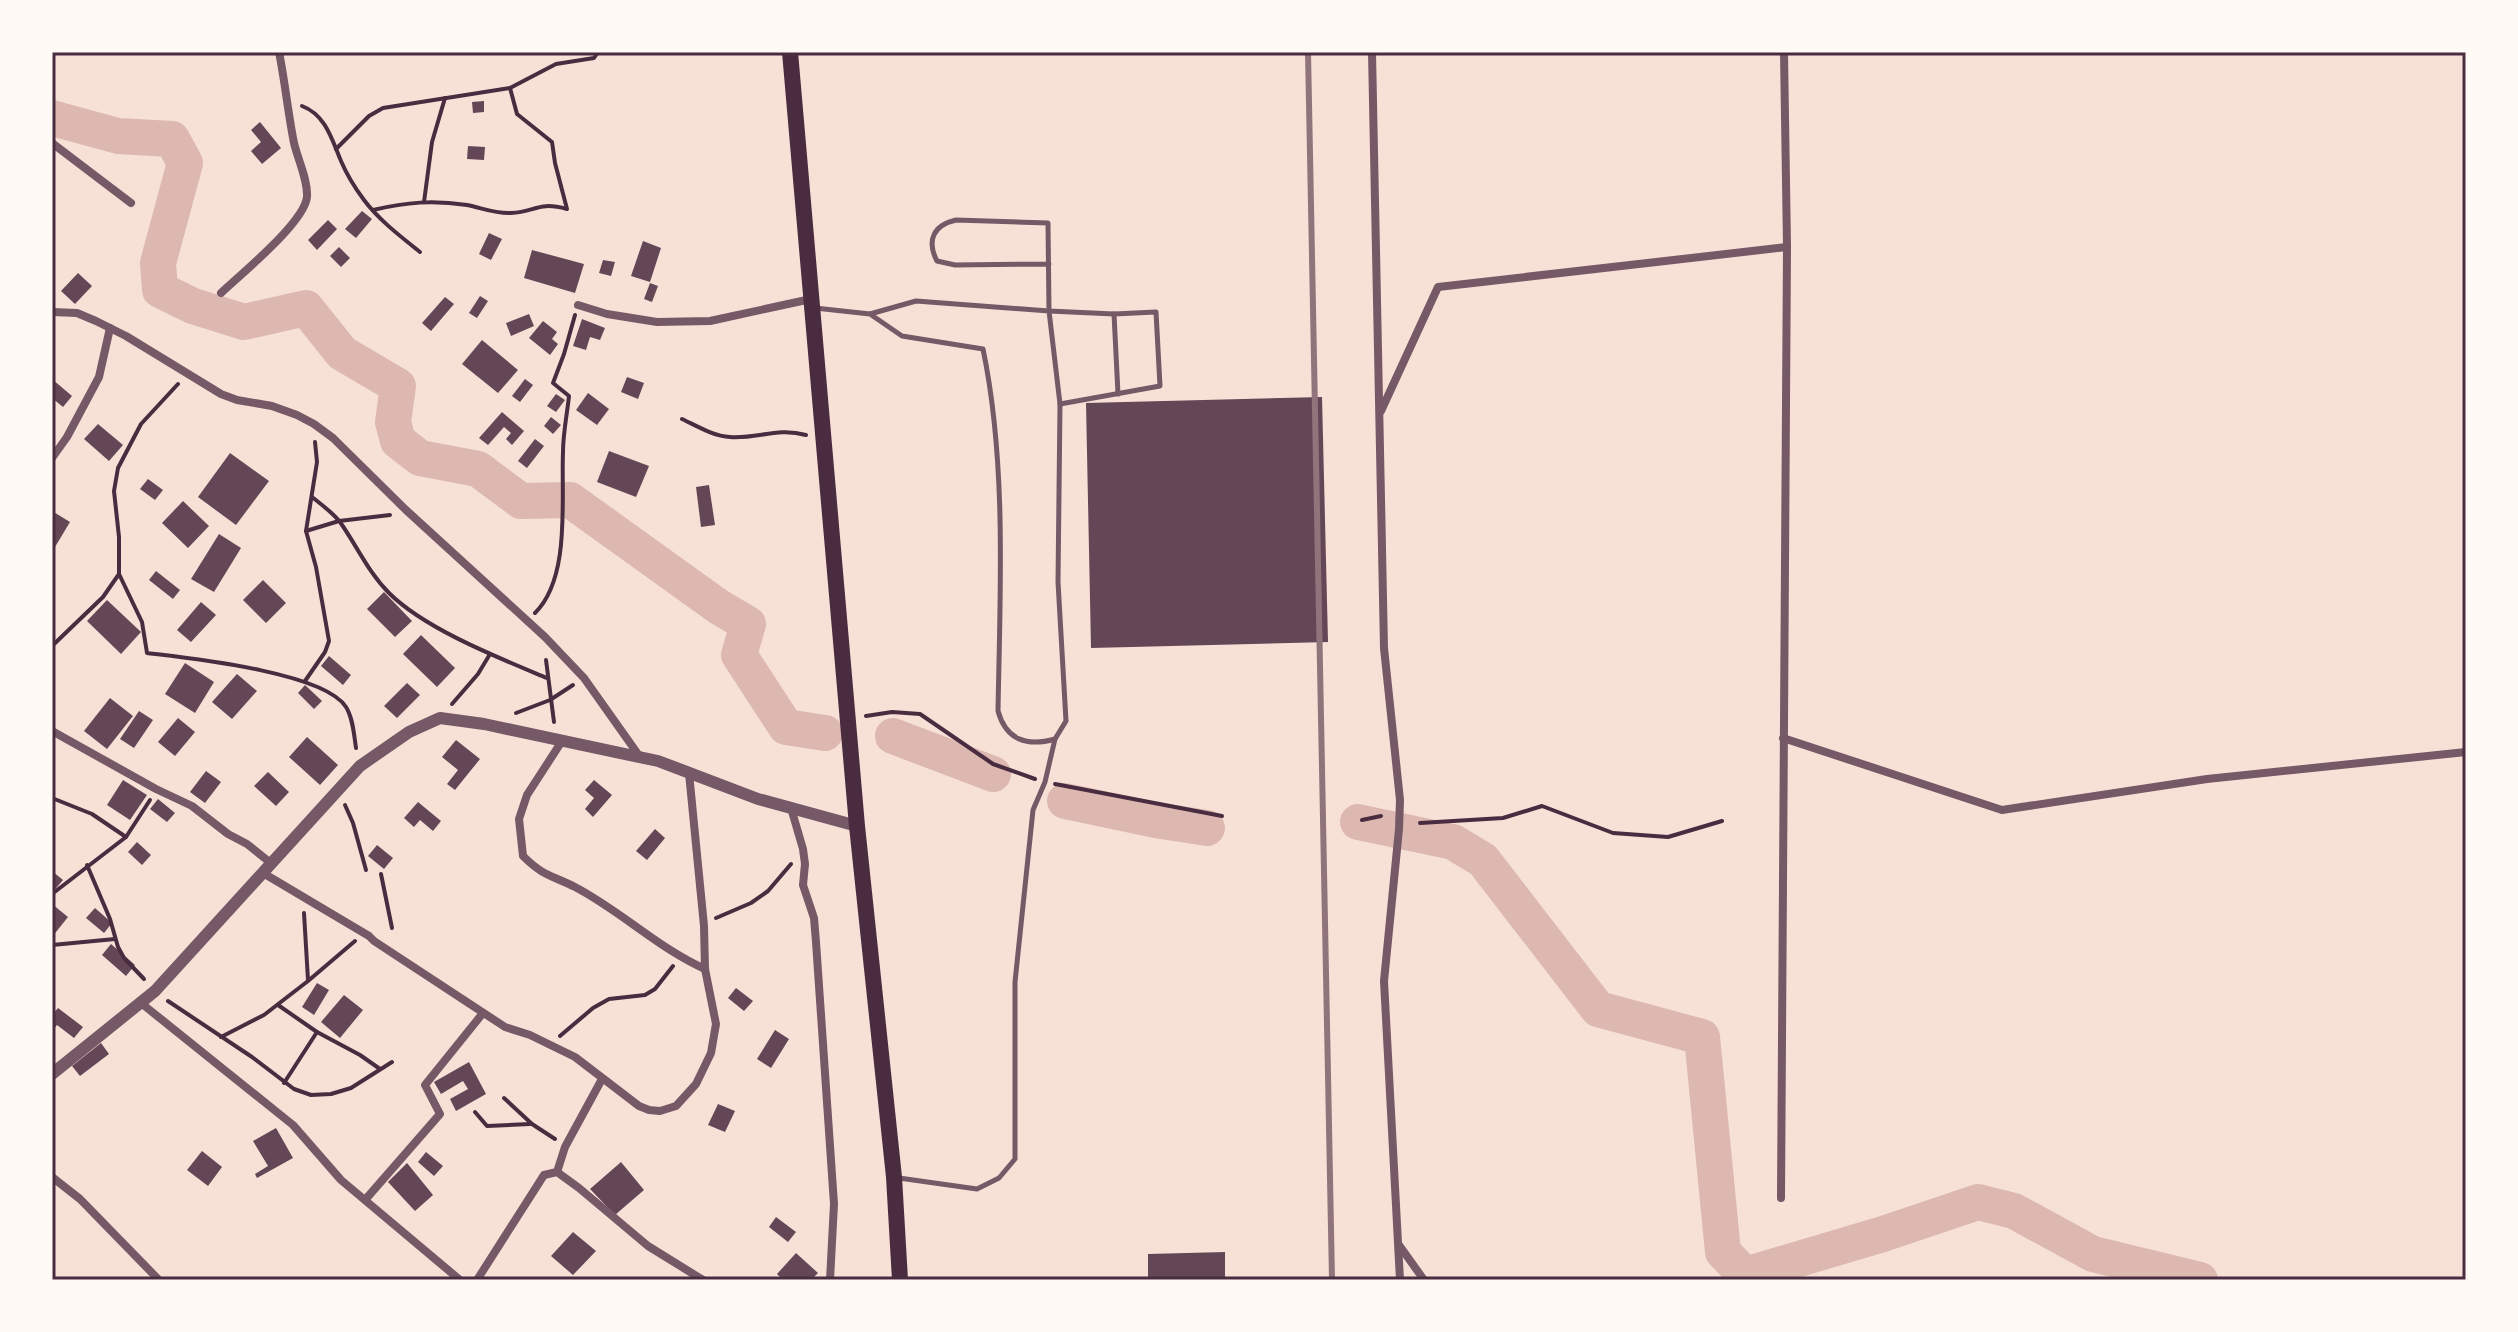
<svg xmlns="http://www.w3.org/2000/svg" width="2518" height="1332" viewBox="0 0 2518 1332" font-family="Literata,serif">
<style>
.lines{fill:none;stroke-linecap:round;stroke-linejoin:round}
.river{stroke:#dcb8b0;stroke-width:36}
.building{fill:#644757}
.path{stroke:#4a2c40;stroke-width:4}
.service{stroke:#755966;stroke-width:5}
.minor{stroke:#755966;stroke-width:8}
.tertiary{stroke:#755966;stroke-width:12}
.trunk{stroke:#4a2c40;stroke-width:16}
.rail{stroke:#8f747c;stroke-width:6}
.neatline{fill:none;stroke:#4a2c40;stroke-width:3}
</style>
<rect width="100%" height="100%" fill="#f7e1d7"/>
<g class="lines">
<g class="river">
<polyline points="52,118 118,136 172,139 185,163 158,263 160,290 193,306 244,322 306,308 342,353 398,386 393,422 398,441 420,458 478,469 521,501 570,500 719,607 748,624 739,655 786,727 825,733"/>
<polyline points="893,736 993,774"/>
<polyline points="1065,801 1155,820 1207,828"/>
<polyline points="1358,822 1453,842 1483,860 1598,1009 1702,1037 1723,1252 1745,1275 1883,1234 1978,1202 2014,1211 2093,1254 2200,1280"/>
</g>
</g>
<g class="building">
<polygon points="484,101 484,112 473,113 472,102"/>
<polygon points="260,122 281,148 262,164 251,151 261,142 251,130"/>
<polygon points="468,146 485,147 484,160 467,159"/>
<polygon points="362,211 372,219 356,238 345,229"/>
<polygon points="328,220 337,229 317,250 308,240"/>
<polygon points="489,233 502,239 491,260 479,254"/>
<polygon points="643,241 661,248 650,282 631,276"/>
<polygon points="339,247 350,258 341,267 330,256"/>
<polygon points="532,250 584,264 575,293 524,278"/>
<polygon points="603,260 615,262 611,276 599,273"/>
<polygon points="78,273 92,286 75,304 61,291"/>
<polygon points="650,283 658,286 652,302 644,299"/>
<polygon points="480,296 488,301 477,318 469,313"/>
<polygon points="445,297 454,304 431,331 422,323"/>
<polygon points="529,314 534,326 511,336 506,323"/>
<polygon points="582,319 605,328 600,340 590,337 586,350 573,346"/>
<polygon points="543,321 557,332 552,339 558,344 550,355 529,338"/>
<polygon points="482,340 518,370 498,393 462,364"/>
<polygon points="627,377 644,383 638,399 621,392"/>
<polygon points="52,379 72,396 63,407 52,398"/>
<polygon points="525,379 533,385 520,402 512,396"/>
<polygon points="588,393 609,409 597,425 576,410"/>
<polygon points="556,394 565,400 556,412 547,406"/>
<polygon points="1322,397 1328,642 1091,648 1086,403"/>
<polygon points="502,412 524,431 512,445 506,439 511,433 504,427 488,445 479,438"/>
<polygon points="551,417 561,425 553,434 544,426"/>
<polygon points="98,424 123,445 109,461 84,439"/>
<polygon points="535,439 544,446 527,468 518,461"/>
<polygon points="609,451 649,466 636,497 597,482"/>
<polygon points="230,453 269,481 236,525 198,497"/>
<polygon points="148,479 163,490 155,500 140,489"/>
<polygon points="709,485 715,525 701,527 696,487"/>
<polygon points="183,501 209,526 188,548 162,523"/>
<polygon points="52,511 70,522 52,552"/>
<polygon points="219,534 241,548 214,592 191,579"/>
<polygon points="156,571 180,590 173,599 149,580"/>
<polygon points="263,580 286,603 266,623 243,600"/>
<polygon points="384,592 412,621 395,637 367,609"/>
<polygon points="107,600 141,632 121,654 87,621"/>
<polygon points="201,602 216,615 191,642 177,630"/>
<polygon points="421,635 455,668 437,687 403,654"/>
<polygon points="329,656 351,675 343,685 321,666"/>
<polygon points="185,663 214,682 195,713 165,694"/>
<polygon points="237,674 257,691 232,719 212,702"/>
<polygon points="407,683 420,695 397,718 384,706"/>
<polygon points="305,685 322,701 314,709 298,693"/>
<polygon points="110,698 133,716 107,749 84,731"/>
<polygon points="139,711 153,720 134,748 120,739"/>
<polygon points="178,718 195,732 175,756 158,742"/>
<polygon points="307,737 338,765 320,785 289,757"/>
<polygon points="456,740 480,759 455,790 447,784 458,770 442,757"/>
<polygon points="206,771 221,782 205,803 190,792"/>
<polygon points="268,772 289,792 276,806 254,786"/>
<polygon points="123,780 147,795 130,820 107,805"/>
<polygon points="594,780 612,795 593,817 585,809 594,798 585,790"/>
<polygon points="158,799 175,813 167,822 150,809"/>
<polygon points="418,802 441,821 433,831 420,820 414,827 404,818"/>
<polygon points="655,829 665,838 647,860 636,851"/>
<polygon points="137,842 151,855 142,865 128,852"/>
<polygon points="377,845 393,858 384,869 368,856"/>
<polygon points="52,871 63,880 52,893"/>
<polygon points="52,904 68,917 52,937"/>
<polygon points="95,908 112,923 104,933 86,918"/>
<polygon points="111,944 135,965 126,976 102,955"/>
<polygon points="317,983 329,990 314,1015 302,1007"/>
<polygon points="736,988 753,1001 744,1011 728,998"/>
<polygon points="344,995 363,1010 340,1038 321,1022"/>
<polygon points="58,1008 83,1027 74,1038 57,1025 52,1031 52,1015"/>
<polygon points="775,1030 789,1039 771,1068 757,1059"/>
<polygon points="101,1043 109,1054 80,1076 72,1066"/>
<polygon points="469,1062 486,1094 456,1111 450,1099 468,1089 463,1081 441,1094 434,1082"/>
<polygon points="718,1104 735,1111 725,1132 708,1125"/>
<polygon points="276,1128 293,1158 257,1178 255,1174 268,1166 253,1141"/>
<polygon points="202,1151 222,1167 208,1186 187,1170"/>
<polygon points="426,1152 443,1166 434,1176 418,1162"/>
<polygon points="621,1162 644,1190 615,1215 590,1189"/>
<polygon points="407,1163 433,1195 415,1211 388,1182"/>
<polygon points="776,1217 796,1232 788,1242 769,1227"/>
<polygon points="573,1232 596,1251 573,1275 551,1256"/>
<polygon points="1225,1252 1225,1280 1148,1280 1148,1254"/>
<polygon points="796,1253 818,1273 811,1280 783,1280 777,1274"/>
</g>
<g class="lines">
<g class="path">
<path d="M302,106C326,115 332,140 341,161C347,175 355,188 364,200C379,220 400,236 420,252"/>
<polyline points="336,149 369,116 383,108 510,88 556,64 594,58 598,52"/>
<polyline points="424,202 432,142 445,98"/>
<path d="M373,210C407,202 433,200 467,205C482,208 496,214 511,213C536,212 537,201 567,209L555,163L552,142L517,114L510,88"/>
<path d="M682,419C697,426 713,436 730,437C758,439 777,427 806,435"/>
<path d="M312,497C322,505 332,512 340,522C357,546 368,572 389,593C425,629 499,658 547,678"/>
<polyline points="306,531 339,521 390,515"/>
<path d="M119,574L142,622L147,653C188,658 324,672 346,707C353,718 354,735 356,748"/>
<path d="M535,613C571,578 561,498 563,452C563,433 567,415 569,396L553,383L564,354L575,315"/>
<polyline points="52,646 103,597 119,574 119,537 114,491 118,468 141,424 178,384"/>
<polyline points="546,660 554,722"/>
<polyline points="305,681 325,652 329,641 316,567 306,531 317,462 315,442"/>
<polyline points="452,704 478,674 490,654"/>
<polyline points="516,713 550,700 573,685"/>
<polyline points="866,716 892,712 920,714 993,764 1035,779"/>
<polyline points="1055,784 1222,816"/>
<polyline points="52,798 92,814 126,837"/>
<polyline points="345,805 353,823 366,870"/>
<polyline points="1362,820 1381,816"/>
<polyline points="1420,823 1503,818 1542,806 1613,833 1668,837 1722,821"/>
<polyline points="87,865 110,919 118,947 124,958 144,979"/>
<polyline points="381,874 392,928"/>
<polyline points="52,894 126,837 150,800"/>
<polyline points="304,913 308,980"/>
<polyline points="716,918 751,903 768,891 791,864"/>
<polyline points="52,945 115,939"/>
<polyline points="168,1001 252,1057 294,1089 311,1095 331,1094 351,1088 392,1062"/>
<polyline points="278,1005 317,1032 360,1055 380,1069"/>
<polyline points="560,1036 593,1008 609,999 645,995 655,989 673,966"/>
<polyline points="221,1037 264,1015 308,981 355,941"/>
<polyline points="284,1083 317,1032"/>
<polyline points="504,1098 532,1124 555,1139"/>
<polyline points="475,1112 487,1126 530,1124"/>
</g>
<g class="service">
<path d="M1049,264L955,265L937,261C926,240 934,225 956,220L1048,223L1049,311L1114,314L1156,312L1160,386L1060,404"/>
<path d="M815,308L870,314L916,301L1049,311L1060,404L1058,582L1066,721L1055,739C1027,747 1006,740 998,711C1000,594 1007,464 983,349L902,336L870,314"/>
<polyline points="1114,314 1118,394"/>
<polyline points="899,1178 977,1189 999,1178 1015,1159 1015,982 1033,810 1045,782 1055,739"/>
</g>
<g class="minor">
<polyline points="1372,52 1384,648 1400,800 1399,829 1384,981 1400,1280"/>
<polyline points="52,143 131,203"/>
<path d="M221,293C241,274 304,223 307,197C308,180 298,160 294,143C288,113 285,82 279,52"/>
<polyline points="578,305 607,314 657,322 710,321 811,299"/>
<polyline points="52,312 77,313 96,321 126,336 221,394 237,400 272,406 297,415 314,424 333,438 406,510 545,637 584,678 640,757"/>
<polyline points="1381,411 1438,287 1787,247"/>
<polyline points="52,458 67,437 99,377 110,328"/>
<polyline points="52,731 156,789 192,806 228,834 247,844 272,864"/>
<polyline points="1783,738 2002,810 2207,779 2466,752"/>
<path d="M562,741L527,795L519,819L523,856C543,876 551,875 575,887C621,911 658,948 705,969"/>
<polyline points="791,808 803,849 805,864 803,885 814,918 816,942 834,1204 830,1280"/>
<polyline points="263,873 369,936 374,941 505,1027 530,1035 575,1057 639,1106 649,1110 660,1111 676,1106 696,1084 711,1053 716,1024 705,969 704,926 689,773"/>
<polyline points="141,1003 293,1125 341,1180 460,1280"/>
<polyline points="557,1172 565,1147 602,1079"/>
<polyline points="52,1177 80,1199 159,1280"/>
<polyline points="1781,1198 1787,247 1784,52"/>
<polyline points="365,1200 440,1114 425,1085 483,1013"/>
<polyline points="1399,1245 1424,1280"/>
<polyline points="477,1280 544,1175 557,1172 579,1188 648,1246 703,1280"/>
</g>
<polyline class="tertiary" points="52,1074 155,991 360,766 409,732 440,718 484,724 658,761 758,799 857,826"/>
<polyline class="trunk" points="790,52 857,826 894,1177 900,1280"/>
<polyline class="rail" points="1308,52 1332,1280"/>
</g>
<rect width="2518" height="1332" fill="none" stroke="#fffaf5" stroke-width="108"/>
<rect x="54" y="54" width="2410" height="1224" class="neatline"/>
</svg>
